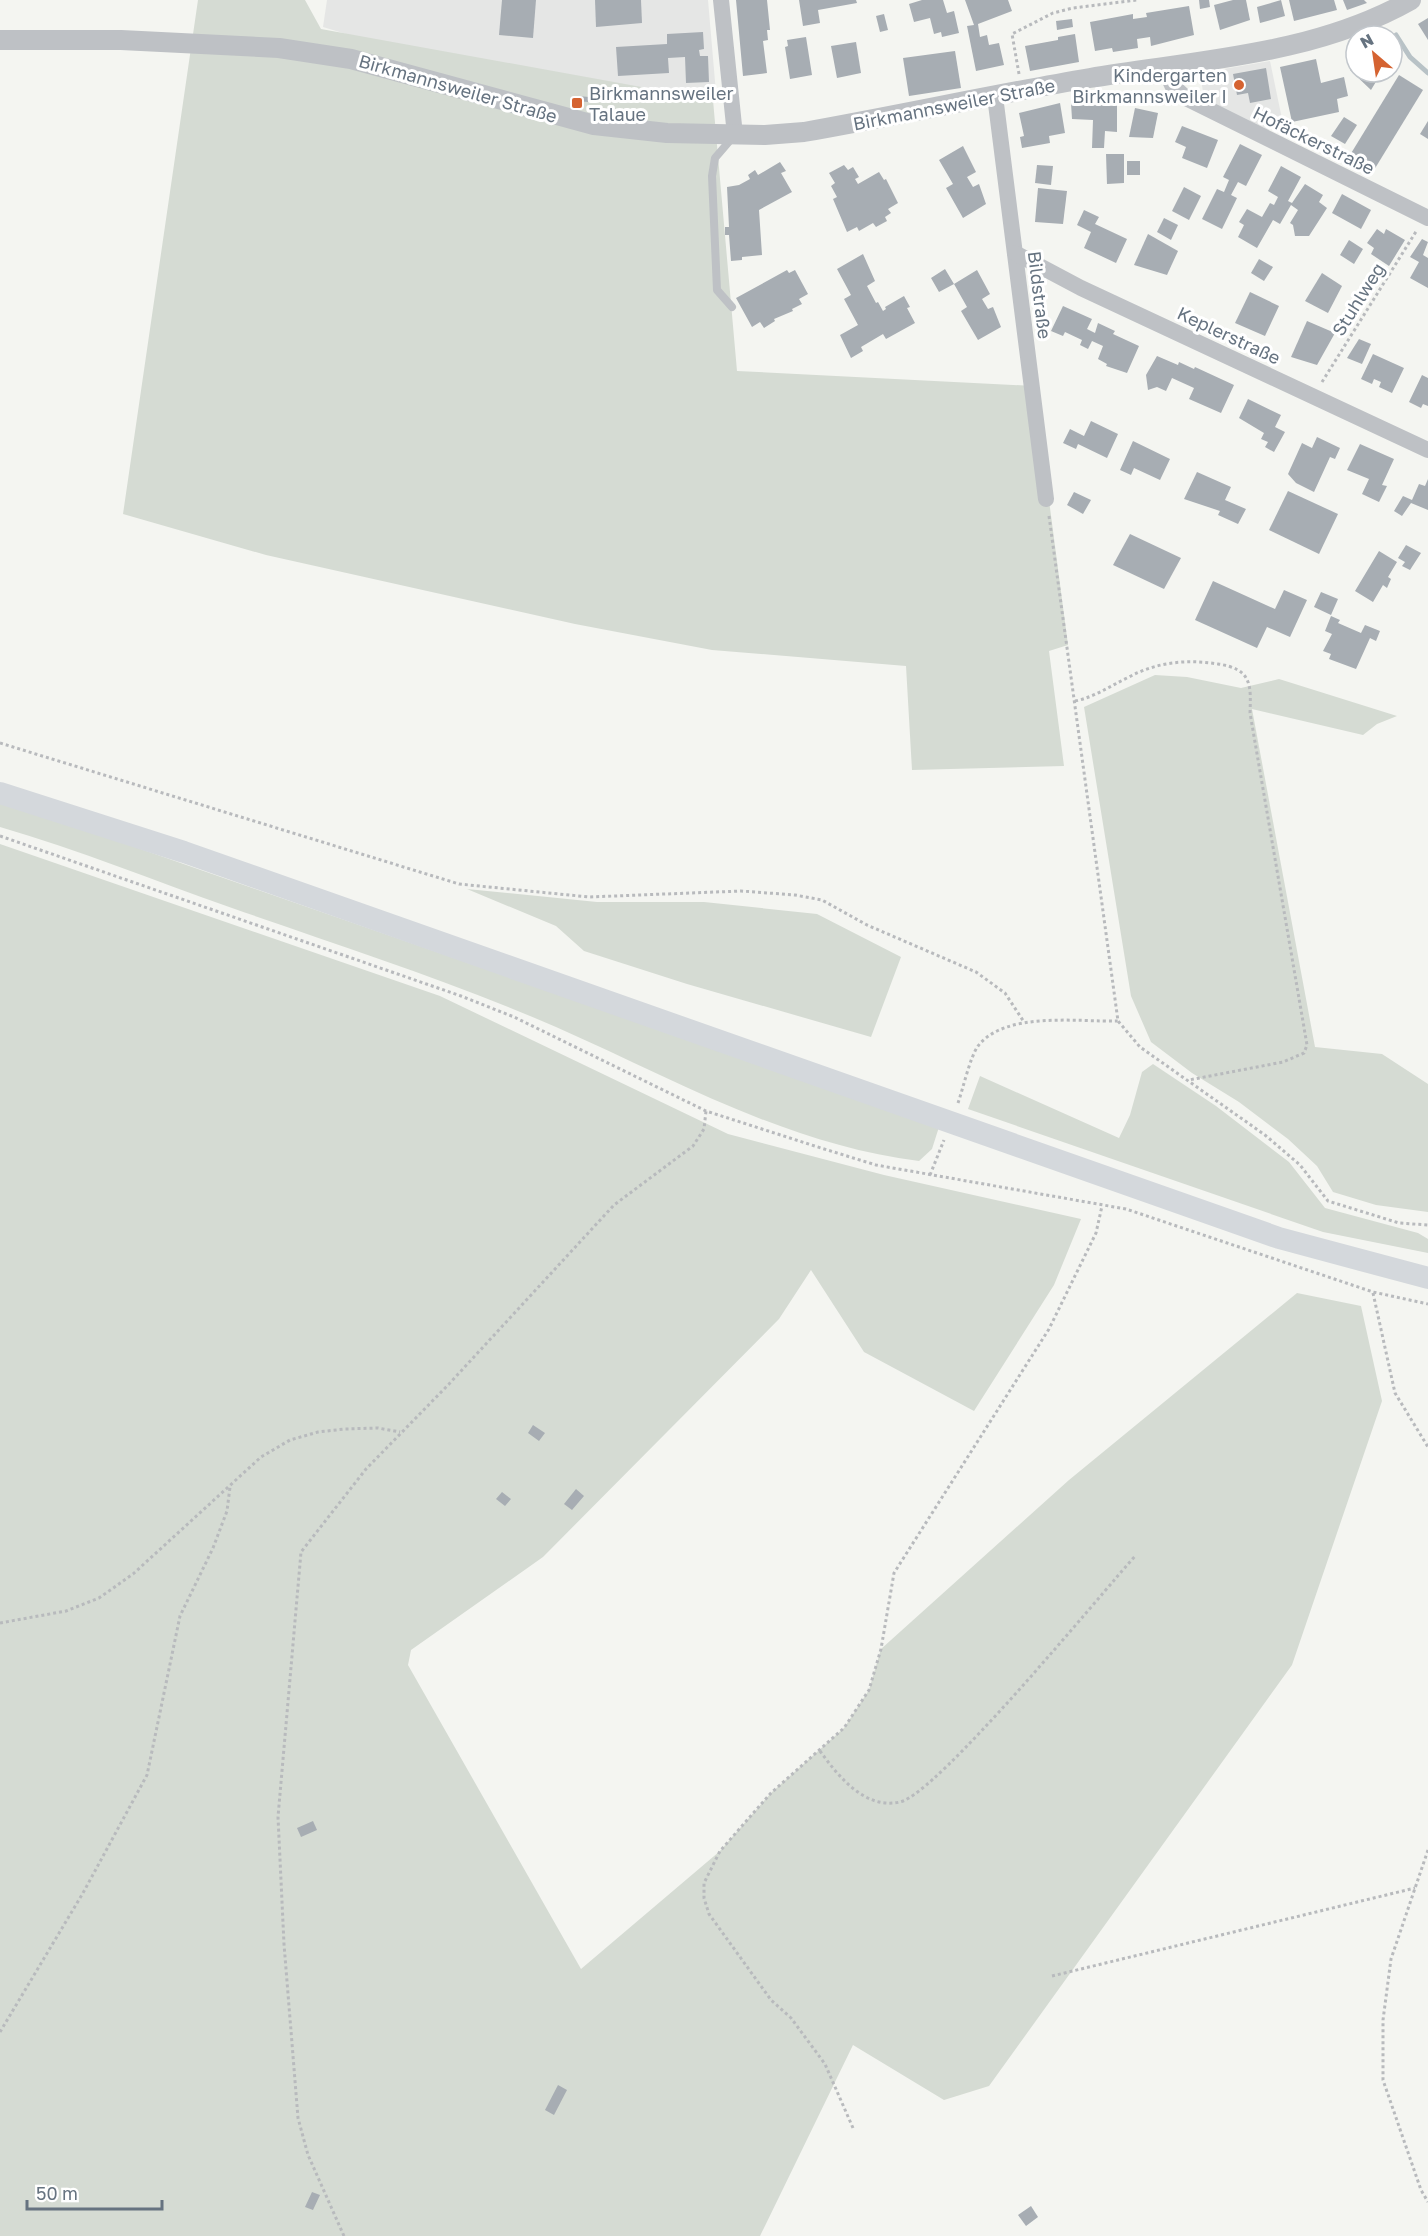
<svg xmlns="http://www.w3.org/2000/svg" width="1428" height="2236" viewBox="0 0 1428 2236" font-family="'Golos Text',sans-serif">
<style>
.built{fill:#e5e6e5}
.green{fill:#d5dbd3}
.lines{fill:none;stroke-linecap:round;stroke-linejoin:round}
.stream{stroke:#b8c2c6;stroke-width:5}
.building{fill:#a7adb3}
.path{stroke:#b8babd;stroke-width:3;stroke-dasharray:3 3;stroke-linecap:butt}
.service{stroke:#bec1c5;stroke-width:8}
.minor{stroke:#bec1c5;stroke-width:16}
.tertiary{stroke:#bec1c5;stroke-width:20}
.secondary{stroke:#d4d8dc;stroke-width:22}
.poi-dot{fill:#d56331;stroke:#fff;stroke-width:2}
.labels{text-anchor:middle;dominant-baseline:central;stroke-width:6;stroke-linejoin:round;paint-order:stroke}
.poi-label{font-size:18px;fill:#667380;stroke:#fff;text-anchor:end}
.street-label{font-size:18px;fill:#667380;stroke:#fff}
</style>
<rect width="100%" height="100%" fill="#f4f5f1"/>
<g class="built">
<polygon points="327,0 708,0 716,93 705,108 537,92 323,27"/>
<polygon points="1270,61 1282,119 1268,130 1204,98 1200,73"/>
</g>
<g class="green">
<polygon points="198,0 305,0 321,29 713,100 737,371 1034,386 1068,645 1049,651 1064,766 912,770 906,666 712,650 575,624 266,555 123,514"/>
<polygon points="1155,675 1187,677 1241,688 1279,679 1397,716 1377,724 1363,735 1252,709 1315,1047 1382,1054 1428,1084 1428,1212 1376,1205 1333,1192 1317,1166 1288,1139 1239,1102 1192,1073 1151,1042 1131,996 1084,707"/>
<path d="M0,800L939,1127L932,1149L919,1161C788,1145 674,1079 556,1027C450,981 341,946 232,908C155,881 79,850 0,827Z"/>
<polygon points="0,844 440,996 728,1134 884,1175 1081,1219 1054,1285 974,1411 864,1352 811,1270 779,1319 543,1557 411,1650 408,1665 581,1969 720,1851 771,1793 844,1728 869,1690 881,1649 1069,1480 1297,1293 1361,1306 1382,1401 1292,1665 989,2086 944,2100 853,2045 760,2236 0,2236"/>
<polygon points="467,889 597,902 704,902 817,914 901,957 871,1037 687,984 584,951 556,926"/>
<polygon points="1153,1064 1216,1106 1289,1162 1325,1208 1418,1233 1428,1239 1428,1253 1323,1232 968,1109 980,1076 1119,1138 1130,1115 1142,1072"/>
</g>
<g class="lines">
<polyline class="stream" points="1396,35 1410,57 1428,73"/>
</g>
<g class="building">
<polygon points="502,0 536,0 533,38 499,35"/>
<polygon points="595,0 641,0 642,23 596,27"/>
<polygon points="736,0 767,0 770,30 767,30 768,40 763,41 767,73 743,76"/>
<polygon points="799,0 856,0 857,3 818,10 820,23 803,26"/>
<polygon points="922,0 943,0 947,13 954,11 959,33 942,37 941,32 934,34 930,18 914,22 909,4"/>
<polygon points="965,0 1008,0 1012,11 978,24 980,37 987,35 989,45 999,43 1004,65 976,71 967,26 974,25"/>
<polygon points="1199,0 1209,0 1210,7 1200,9"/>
<polygon points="1233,0 1246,0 1250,20 1220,30 1214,5"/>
<polygon points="1281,0 1285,16 1260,23 1257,7"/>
<polygon points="1289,0 1334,0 1337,10 1294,21"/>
<polygon points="1343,0 1364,0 1367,3 1347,10"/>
<polygon points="1189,6 1194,35 1151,46 1150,37 1137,39 1138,48 1113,52 1112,48 1095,51 1090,22 1133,14 1133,19 1147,17 1146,13"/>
<polygon points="884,14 888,30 880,32 876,16"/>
<polygon points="1428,18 1428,40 1418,24"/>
<polygon points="1072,19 1073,27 1057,30 1056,21"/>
<polygon points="703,32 704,49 699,50 700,56 708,56 709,82 686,83 685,57 668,58 669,73 618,76 616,47 667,44 667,34"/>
<polygon points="1075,34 1079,62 1030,71 1025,46 1058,40 1058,37"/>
<polygon points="806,37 812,75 790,79 785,47 788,46 787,40"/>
<polygon points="856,42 861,73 837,78 831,46"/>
<polygon points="955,51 961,88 909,96 903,58"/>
<polygon points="1316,59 1321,83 1344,77 1348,96 1337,99 1339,112 1292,122 1280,67"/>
<polygon points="1356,64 1356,72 1376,72 1380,75 1371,90 1350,70"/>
<polygon points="1266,68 1271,99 1250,103 1248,93 1237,95 1233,74"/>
<polygon points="1399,75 1423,90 1374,170 1350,155"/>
<polygon points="578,96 589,97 588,102 577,101"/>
<polygon points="1060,103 1065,133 1049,136 1050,143 1022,148 1020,137 1024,136 1019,113"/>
<polygon points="1071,103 1117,105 1117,132 1105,131 1104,148 1092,148 1093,120 1072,119"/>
<polygon points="1135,108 1158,113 1153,138 1129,137"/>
<polygon points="1344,117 1357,125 1345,144 1331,136"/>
<polygon points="1428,121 1428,139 1420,134"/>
<polygon points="1182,126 1218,140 1207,168 1182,158 1186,147 1175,142"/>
<polygon points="1240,144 1262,155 1246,186 1238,182 1231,195 1237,198 1222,229 1202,219 1217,189 1224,192 1229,180 1223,177"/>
<polygon points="963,146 976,172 967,177 973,187 979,184 986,204 963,218 946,188 953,184 939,160"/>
<polygon points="1106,154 1124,154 1124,183 1107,184"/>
<rect x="1127" y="161" width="13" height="14"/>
<polygon points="780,162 786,171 781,173 792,192 759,210 762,255 742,257 742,260 731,261 729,235 725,235 725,227 729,227 727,187 739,185 750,179 748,175 755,170 758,175"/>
<polygon points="844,165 848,170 853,167 859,177 855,179 858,184 879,172 884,180 886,179 898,203 888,209 891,213 885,217 887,221 876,227 873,223 859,231 857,227 847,232 833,199 837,197 831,186 835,183 829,173"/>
<polygon points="1037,165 1053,166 1051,185 1035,183"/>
<polygon points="1281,166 1301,177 1288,201 1292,203 1305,184 1323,195 1319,202 1327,208 1309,236 1295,236 1293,225 1290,223 1298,210 1291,205 1280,224 1273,220 1257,248 1238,237 1244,225 1239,222 1247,209 1262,217 1270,203 1274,205 1278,197 1268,191"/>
<polygon points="1184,187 1201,196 1189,220 1172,211"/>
<polygon points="1038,188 1067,191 1063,224 1035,222"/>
<polygon points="1342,194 1371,210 1361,229 1332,213"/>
<polygon points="1084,210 1099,217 1095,224 1127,239 1116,263 1084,248 1091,232 1077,225"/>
<polygon points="1164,218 1178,225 1171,240 1157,232"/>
<polygon points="1377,229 1384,234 1386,229 1405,240 1389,266 1371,254 1374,248 1367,243"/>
<polygon points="1148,234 1178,251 1167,275 1134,265"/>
<polygon points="1422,239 1428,242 1423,255 1428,258 1428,288 1410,278 1419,262 1410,257"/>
<polygon points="1349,240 1363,249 1354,264 1340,255"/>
<polygon points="863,254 875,281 867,286 876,303 878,302 883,311 886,309 885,307 904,296 910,307 907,308 915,323 886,339 883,334 861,347 863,351 851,358 840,335 858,325 844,299 851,295 837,269"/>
<polygon points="1259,259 1273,267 1264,281 1251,273"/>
<polygon points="945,269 954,284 977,270 990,294 982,299 988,309 993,307 1001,327 978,340 961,311 967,307 954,284 939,292 931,278"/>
<polygon points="787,270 789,273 795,270 808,294 799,299 802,304 792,309 793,311 774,319 775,321 764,328 760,322 752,327 736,298"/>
<polygon points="1322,273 1342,286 1328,313 1305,301"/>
<polygon points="1250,292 1279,306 1265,336 1235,323"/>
<polygon points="1063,306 1092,319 1087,329 1095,333 1098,323 1115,331 1113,334 1139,346 1127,373 1106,366 1107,364 1098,359 1103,346 1092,341 1088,349 1080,345 1082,340 1065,332 1063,336 1051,331"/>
<polygon points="1307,321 1335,333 1317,365 1291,357"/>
<polygon points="1359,339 1371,344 1362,364 1347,358"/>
<polygon points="1373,354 1404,368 1392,393 1379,387 1381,382 1374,379 1372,384 1361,379"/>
<polygon points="1157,356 1178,365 1179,362 1194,369 1195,367 1234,385 1221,413 1189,399 1194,388 1172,378 1166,391 1157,387 1148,390 1146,375"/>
<polygon points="1422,375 1428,378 1428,406 1423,404 1421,408 1409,402"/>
<polygon points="1248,399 1281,415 1275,427 1285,432 1274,452 1265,447 1268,442 1261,439 1264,433 1239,418"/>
<polygon points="1091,421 1118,434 1107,458 1078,444 1076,449 1063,443 1070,429 1084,436"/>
<polygon points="1317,437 1340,448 1335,459 1330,457 1314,492 1296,483 1288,474 1302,443 1312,448"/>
<polygon points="1133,441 1170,459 1160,480 1134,468 1131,475 1120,470"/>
<polygon points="1360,444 1394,459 1382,485 1387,486 1379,502 1362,494 1369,479 1347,470"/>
<polygon points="1197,472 1231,487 1225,500 1246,509 1238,524 1218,515 1220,511 1184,499"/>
<polygon points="1428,479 1428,510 1411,503 1402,516 1394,511 1403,496 1412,500 1419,484 1425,486"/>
<polygon points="1288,491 1338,514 1319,554 1269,530"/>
<polygon points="1074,492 1091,500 1083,514 1067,505"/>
<polygon points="1130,534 1181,558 1164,589 1113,565"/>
<polygon points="1406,545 1421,553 1410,570 1402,566 1405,562 1398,558"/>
<polygon points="1379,551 1397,562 1388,577 1391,579 1387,588 1383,585 1373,602 1355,591"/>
<polygon points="1213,581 1275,609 1284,590 1307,600 1290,637 1267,627 1257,648 1195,620"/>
<polygon points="1321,592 1338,599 1331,615 1314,607"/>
<polygon points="1331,616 1340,620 1338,623 1361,633 1365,625 1380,631 1376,641 1370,638 1356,669 1329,659 1331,654 1323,651 1332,634 1325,631"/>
<polygon points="533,1425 545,1433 539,1441 528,1433"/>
<polygon points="576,1489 584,1496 572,1510 564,1504"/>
<polygon points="502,1492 511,1499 505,1506 496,1499"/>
<polygon points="313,1821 317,1830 301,1837 297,1828"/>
<polygon points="558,2085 567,2090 554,2115 545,2110"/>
<polygon points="312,2192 320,2195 313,2210 305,2207"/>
<polygon points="1031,2206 1038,2217 1026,2226 1018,2215"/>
</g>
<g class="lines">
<g class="path">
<polyline points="1019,74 1012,34 1053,13 1073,8 1137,0"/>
<polyline points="1322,382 1417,230"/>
<polyline points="1049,516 1118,1021 1140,1047 1265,1135 1300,1165 1328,1201 1399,1223 1428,1225"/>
<path d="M1075,701C1095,697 1110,686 1129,677C1157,662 1187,659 1218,664C1252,669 1251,685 1250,713L1307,1045L1304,1053L1283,1062L1189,1080"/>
<polyline points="0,743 459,884 589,897 741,891 795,895 822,900 867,925 976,972 1005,993 1024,1022"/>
<polyline points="0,836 461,996 514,1017 706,1111 821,1148 876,1165 1126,1209 1373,1292 1428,1304"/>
<path d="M958,1103C963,1089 970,1057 978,1046C1005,1011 1078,1022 1118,1021"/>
<polyline points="930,1175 944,1140"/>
<polyline points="1373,1293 1395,1393 1428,1447"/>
<polyline points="0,1623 66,1611 99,1598 133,1574 261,1457 290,1440 318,1432 345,1429 378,1428 400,1432"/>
<path d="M820,1751C838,1776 865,1810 900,1802C938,1793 1100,1595 1136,1555"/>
<polyline points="1428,1850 1391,1959 1383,2020 1383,2080 1421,2190 1428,2202"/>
<polyline points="1052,1976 1415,1888"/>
<polyline points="0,2032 83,1893 147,1775 180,1616 213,1548 227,1511 230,1487"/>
<polyline points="853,2128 825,2064 791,2018 771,2000 709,1914 704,1898 704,1883 720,1851 771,1793 844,1728 869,1690 881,1649 894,1573 1049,1329 1096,1233 1102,1206"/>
<polyline points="344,2236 308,2155 298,2118 284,1944 278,1817 301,1552 366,1469 449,1384 614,1205 693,1146 704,1129 706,1111"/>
</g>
<polyline class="service" points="732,307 717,290 712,176 715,158 733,137"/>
<g class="minor">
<polyline points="721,0 735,135"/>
<polyline points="1164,67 1172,85 1186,98 1428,218"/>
<polyline points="995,96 1046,499"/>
<polyline points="1015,253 1081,288 1428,450"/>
</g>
<path class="tertiary" d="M0,40H121L279,48L351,59L594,125L667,133L765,135L804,132C900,115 995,94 1090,78C1198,60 1314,55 1411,0"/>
<polyline class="secondary" points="0,793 184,852 1279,1238 1428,1278"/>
</g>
<g class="poi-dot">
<circle cx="1239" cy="85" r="6"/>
<rect x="571" y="97" width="12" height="12" rx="3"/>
</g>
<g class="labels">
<g class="poi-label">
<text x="1227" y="75">Kindergarten<tspan x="1227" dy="21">Birkmannsweiler I</tspan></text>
<text x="589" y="93" text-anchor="start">Birkmannsweiler<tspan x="589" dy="21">Talaue</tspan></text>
</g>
<g class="street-label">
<text transform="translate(458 88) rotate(16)">Birkmannsweiler Straße</text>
<text transform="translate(954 104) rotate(-11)">Birkmannsweiler Straße</text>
<text transform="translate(1314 140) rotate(26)">Hofäckerstraße</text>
<text transform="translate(1040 295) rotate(83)">Bildstraße</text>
<text transform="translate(1358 299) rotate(-58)">Stuhlweg</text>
<text transform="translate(1229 335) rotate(25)">Keplerstraße</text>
</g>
</g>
<g transform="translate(1374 54) rotate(331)"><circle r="28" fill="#ffffff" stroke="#c2c7cc" stroke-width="1.5"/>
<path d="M0-4.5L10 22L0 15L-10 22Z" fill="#d56331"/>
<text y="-9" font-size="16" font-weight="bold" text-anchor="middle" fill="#667380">N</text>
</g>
<path d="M27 2200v9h135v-9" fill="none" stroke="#667380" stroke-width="3"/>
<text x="36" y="2200" font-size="18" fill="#667380" stroke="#ffffff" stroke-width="4.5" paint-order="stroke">50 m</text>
</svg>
